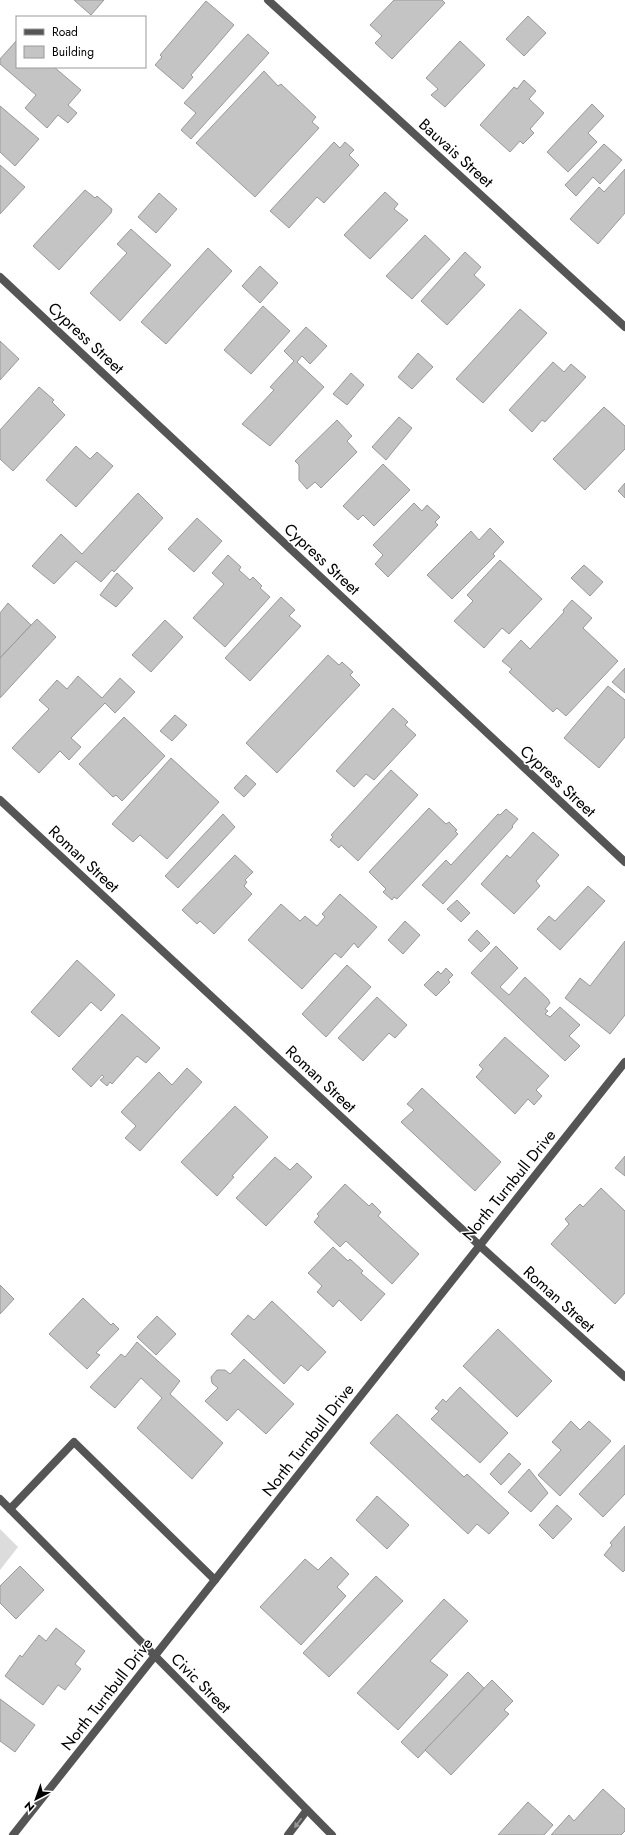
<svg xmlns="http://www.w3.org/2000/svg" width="625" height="1835" viewBox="0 0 625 1835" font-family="Jost,sans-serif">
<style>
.green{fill:#dcdcdc}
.building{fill:#c4c4c4;stroke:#999}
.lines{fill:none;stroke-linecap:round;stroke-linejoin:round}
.lane{stroke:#555;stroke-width:8}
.street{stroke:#555;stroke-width:8}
.oneway{fill:#999}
.labels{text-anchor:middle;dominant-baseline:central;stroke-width:3;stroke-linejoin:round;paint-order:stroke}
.street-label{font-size:16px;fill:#000;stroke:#fff}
</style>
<rect width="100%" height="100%" fill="#fff"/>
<polygon class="green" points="0,1529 18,1547 0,1570"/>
<g class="building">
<polygon points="74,0 104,0 91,15"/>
<polygon points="394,0 442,0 445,3 392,59 375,43 382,36 370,25"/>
<polygon points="206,1 234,25 191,75 193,77 183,89 155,65 162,57 160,55"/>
<polygon points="528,16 546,33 524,56 506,39"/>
<polygon points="248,34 269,53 191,139 181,130 196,113 184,103"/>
<polygon points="17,40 17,67 54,67 81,90 68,105 77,113 68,123 58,115 47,128 25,108 36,95 0,64 0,59"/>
<polygon points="460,41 485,65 445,107 431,95 438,89 426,78"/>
<polygon points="264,71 278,86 281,84 316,117 312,122 319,128 255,197 196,143"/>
<polygon points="524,80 536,91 529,99 544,113 530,129 534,133 523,144 520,141 510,152 480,125 514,87 517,89"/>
<polygon points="592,104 604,116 588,133 597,142 568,172 547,152"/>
<polygon points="0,106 39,139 15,166 0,152"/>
<polygon points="334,142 340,148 345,142 354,150 349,155 359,165 324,203 317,197 289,228 270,211"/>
<polygon points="604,144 622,160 600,184 593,177 576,196 565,185"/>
<polygon points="0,165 25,187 0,214"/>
<polygon points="625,169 625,213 598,244 570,219 599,187 604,192"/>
<polygon points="85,190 95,198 97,196 112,209 111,213 59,270 33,246"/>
<polygon points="385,192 398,204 394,209 408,220 370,259 344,235"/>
<polygon points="159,193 177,209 156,233 138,217"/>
<polygon points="131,229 171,265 120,321 90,293 127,253 117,244"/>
<polygon points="425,235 450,259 412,299 386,276"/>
<polygon points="208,248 232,271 166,344 141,322"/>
<polygon points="465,252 481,267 474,275 485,285 447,325 421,301"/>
<polygon points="260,266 278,283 260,303 242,286"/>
<polygon points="263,306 290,331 251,374 224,350"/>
<polygon points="520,309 547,333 483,403 456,379"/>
<polygon points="306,327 327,346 310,364 302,356 297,362 324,387 270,446 242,424 274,390 270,387 294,361 284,351"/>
<polygon points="0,341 19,359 0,380"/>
<polygon points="418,353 433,367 412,389 398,377"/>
<polygon points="553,362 564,372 571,364 586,377 545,422 542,420 532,432 509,410"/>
<polygon points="351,373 364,385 347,405 333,394"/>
<polygon points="39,387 54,400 52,402 65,415 13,471 0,459 0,430"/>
<polygon points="604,407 625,426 625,449 585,490 553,459"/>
<polygon points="399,417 412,428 386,460 372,447"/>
<polygon points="337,420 352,436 347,441 357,452 321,488 315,482 307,489 299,480 299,465 295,461"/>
<polygon points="76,446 90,459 97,452 113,466 76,507 46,480"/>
<polygon points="383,464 410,490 374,526 363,515 358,520 343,506"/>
<polygon points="625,483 625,498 618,491"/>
<polygon points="138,493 163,518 114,572 112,570 101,582 76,561 54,584 32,566 61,534 82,554"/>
<polygon points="414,503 422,511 427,505 440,517 435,522 438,525 388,577 375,564 383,555 373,545"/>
<polygon points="197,518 222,541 194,572 168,549"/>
<polygon points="490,528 504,542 493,554 495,556 452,599 427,575 471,531 479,540"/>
<polygon points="228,555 241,567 239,570 250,580 253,577 262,586 260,588 270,597 225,647 193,618 224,584 212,573"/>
<polygon points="500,560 542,599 509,634 502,628 484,648 454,621 473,601 467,595"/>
<polygon points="584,565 603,582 590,596 571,578"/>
<polygon points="117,573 133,588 116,607 100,595"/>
<polygon points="281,597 295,610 289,616 301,626 250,681 225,658"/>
<polygon points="572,600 592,618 583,628 618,661 566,716 557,708 553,712 509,672 512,669 502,661 521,640 530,649 564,612 563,610"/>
<polygon points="8,603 31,625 0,658 0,613"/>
<polygon points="37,619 56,637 0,698 0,658"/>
<polygon points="165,620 183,637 151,672 132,655"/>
<polygon points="328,655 339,665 342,662 353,672 350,675 360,685 277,773 246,743"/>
<polygon points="625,668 625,693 612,682"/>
<polygon points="78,676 102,698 120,678 135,692 115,713 105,703 71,738 81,747 69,760 60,751 39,773 12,748 49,709 39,700 57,680 67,689"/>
<polygon points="608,686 625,700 625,737 599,768 564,738"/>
<polygon points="393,708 408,722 405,725 416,735 374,780 366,774 354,787 336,771"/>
<polygon points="175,715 187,725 172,741 160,731"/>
<polygon points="124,717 165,756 122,801 116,795 113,797 79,764"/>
<polygon points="171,758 219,802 167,859 140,835 133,842 112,824"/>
<polygon points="391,770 418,795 358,861 341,845 339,848 330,840 333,837 331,835"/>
<polygon points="246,775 256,784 244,797 234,788"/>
<polygon points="429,808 446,824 449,822 457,830 455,831 458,834 397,899 394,897 392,900 383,892 386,889 369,872"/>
<polygon points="506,809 518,819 512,826 513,827 443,904 422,885 446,860 451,865 498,814 500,815"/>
<polygon points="223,814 235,827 178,888 165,876"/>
<polygon points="533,832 559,855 536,881 540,886 514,914 481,884 507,855 510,858"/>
<polygon points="235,855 253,872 245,880 247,882 244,886 252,894 214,934 200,921 197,924 182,910"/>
<polygon points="588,886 605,901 560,950 537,929 549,916 555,921"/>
<polygon points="340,894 377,927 358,948 354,943 341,958 335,953 302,989 248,940 281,904 300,921 305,916 317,926 325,917 322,914"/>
<polygon points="457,900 470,913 461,922 447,909"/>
<polygon points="405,921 420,935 403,954 388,940"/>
<polygon points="477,930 490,943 481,952 468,940"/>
<polygon points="625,941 625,1015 610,1034 565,998 580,978 590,986"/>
<polygon points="496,946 518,968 500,987 509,995 525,977 548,999 550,1003 545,1009 548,1011 545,1014 550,1017 560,1007 580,1025 569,1036 580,1046 565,1061 471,973"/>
<polygon points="77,960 115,995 101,1011 91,1002 59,1037 31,1012"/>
<polygon points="347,965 371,987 326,1037 302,1014"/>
<polygon points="446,968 453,975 448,980 450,982 436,996 424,985 438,971 441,974"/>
<polygon points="377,997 407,1025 395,1038 389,1033 363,1061 338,1038"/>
<polygon points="122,1014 160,1048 146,1063 137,1056 112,1084 110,1082 107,1086 100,1080 104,1077 102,1075 91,1087 72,1069"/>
<polygon points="505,1037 549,1076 536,1090 542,1096 534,1105 528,1099 515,1114 476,1077 483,1069 479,1065"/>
<polygon points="187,1068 202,1082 140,1151 125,1138 136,1126 121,1112 159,1072 172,1085"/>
<polygon points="422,1088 501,1162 475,1191 401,1122 414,1110 407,1104"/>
<polygon points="235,1106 268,1137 232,1176 234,1177 217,1196 181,1162"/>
<polygon points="625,1156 625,1176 615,1168"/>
<polygon points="275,1157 290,1170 297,1163 312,1177 266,1226 236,1198"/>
<polygon points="345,1184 369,1206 372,1203 381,1212 378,1216 419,1254 392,1284 346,1241 340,1247 314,1222 319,1216 317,1214"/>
<polygon points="601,1188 625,1211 625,1293 615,1304 551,1244 569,1224 565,1219 580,1204 583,1207"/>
<polygon points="333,1247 348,1261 350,1259 363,1271 361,1273 385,1294 361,1321 339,1300 333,1307 317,1292 322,1286 308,1273"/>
<polygon points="0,1285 14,1299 0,1314"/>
<polygon points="83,1298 111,1325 113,1323 119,1329 96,1353 100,1355 87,1369 49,1334"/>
<polygon points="272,1301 326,1352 308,1371 301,1365 284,1384 231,1334 248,1315 254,1320"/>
<polygon points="157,1316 176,1334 156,1355 137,1337"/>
<polygon points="498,1329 552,1381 517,1417 463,1366"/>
<polygon points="137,1342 180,1381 170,1394 223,1443 192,1479 137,1428 162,1398 141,1378 115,1408 90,1387 121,1354 125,1357"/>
<polygon points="244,1359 294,1404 266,1434 238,1409 227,1421 205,1401 218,1388 212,1383 211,1377 217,1370 225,1370 230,1374"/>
<polygon points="460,1387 508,1433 480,1463 431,1419 439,1411 435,1408 443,1399 446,1402"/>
<polygon points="397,1414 464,1477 467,1474 509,1513 489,1534 477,1524 468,1534 370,1443"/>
<polygon points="571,1421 580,1430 589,1421 611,1441 560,1496 538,1475 561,1450 552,1442"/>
<polygon points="625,1445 625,1494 603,1517 579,1494"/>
<polygon points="509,1453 521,1464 501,1485 490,1474"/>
<polygon points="529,1469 548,1493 531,1512 508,1492"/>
<polygon points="377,1496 409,1525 387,1549 356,1520"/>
<polygon points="557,1505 572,1519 553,1539 539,1525"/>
<polygon points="625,1526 625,1570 623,1572 604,1555 612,1545 610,1543"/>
<polygon points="331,1557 349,1574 337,1587 346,1596 301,1645 260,1607 305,1559 318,1570"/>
<polygon points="20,1566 44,1590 16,1619 0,1603 0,1586"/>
<polygon points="376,1576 403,1601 329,1677 303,1653"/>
<polygon points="444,1599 468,1621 430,1661 448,1675 398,1730 357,1693"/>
<polygon points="56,1628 85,1651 75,1664 81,1669 65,1690 58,1685 43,1705 5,1676 20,1655 22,1657 39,1635 46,1641"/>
<polygon points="468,1672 484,1688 418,1758 401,1742"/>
<polygon points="492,1680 513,1701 504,1710 509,1714 451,1775 425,1750"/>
<polygon points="0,1699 35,1725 15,1752 0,1741"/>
<polygon points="603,1789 625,1809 625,1831 621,1835 551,1835 569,1815 574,1821"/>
<polygon points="528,1802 553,1825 544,1835 498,1835"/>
</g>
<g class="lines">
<polyline class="lane" points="10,1509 74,1442 215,1580"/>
<g class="street">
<polyline points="268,0 625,327"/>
<polyline points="0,277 625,862"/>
<polyline points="0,800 479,1245 625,1377"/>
<polyline points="0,1499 332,1835"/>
<polyline points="13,1835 625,1062"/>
<polyline points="288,1835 307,1810"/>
</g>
</g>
<defs><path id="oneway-solid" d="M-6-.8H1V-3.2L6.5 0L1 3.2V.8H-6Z"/></defs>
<use class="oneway" href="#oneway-solid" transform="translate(298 1823) rotate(127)"/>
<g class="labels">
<g class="street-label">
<text transform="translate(456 153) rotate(42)">Bauvais Street</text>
<text transform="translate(86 338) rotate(43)">Cypress Street</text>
<text transform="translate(322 559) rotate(43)">Cypress Street</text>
<text transform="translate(558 781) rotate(43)">Cypress Street</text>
<text transform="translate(84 859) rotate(43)">Roman Street</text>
<text transform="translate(321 1079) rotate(43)">Roman Street</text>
<text transform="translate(509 1185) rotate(-51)">North Turnbull Drive</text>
<text transform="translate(559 1299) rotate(42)">Roman Street</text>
<text transform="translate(308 1440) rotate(-52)">North Turnbull Drive</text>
<text transform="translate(201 1683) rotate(45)">Civic Street</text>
<text transform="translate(107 1694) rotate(-52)">North Turnbull Drive</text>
</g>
</g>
<rect x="16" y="16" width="130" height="52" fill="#ffffff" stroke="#999999"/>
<rect x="24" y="29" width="20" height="6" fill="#555555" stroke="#999999"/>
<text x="52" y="36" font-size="12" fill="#000000">Road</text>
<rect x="24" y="46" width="20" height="12" fill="#c4c4c4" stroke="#999999"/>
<text x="52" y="56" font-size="12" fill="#000000">Building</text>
<g transform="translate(36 1799) rotate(221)" stroke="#ffffff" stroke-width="3" paint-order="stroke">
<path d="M0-3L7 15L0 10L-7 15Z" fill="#000000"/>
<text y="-6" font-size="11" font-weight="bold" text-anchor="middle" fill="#000000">N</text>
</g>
</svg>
